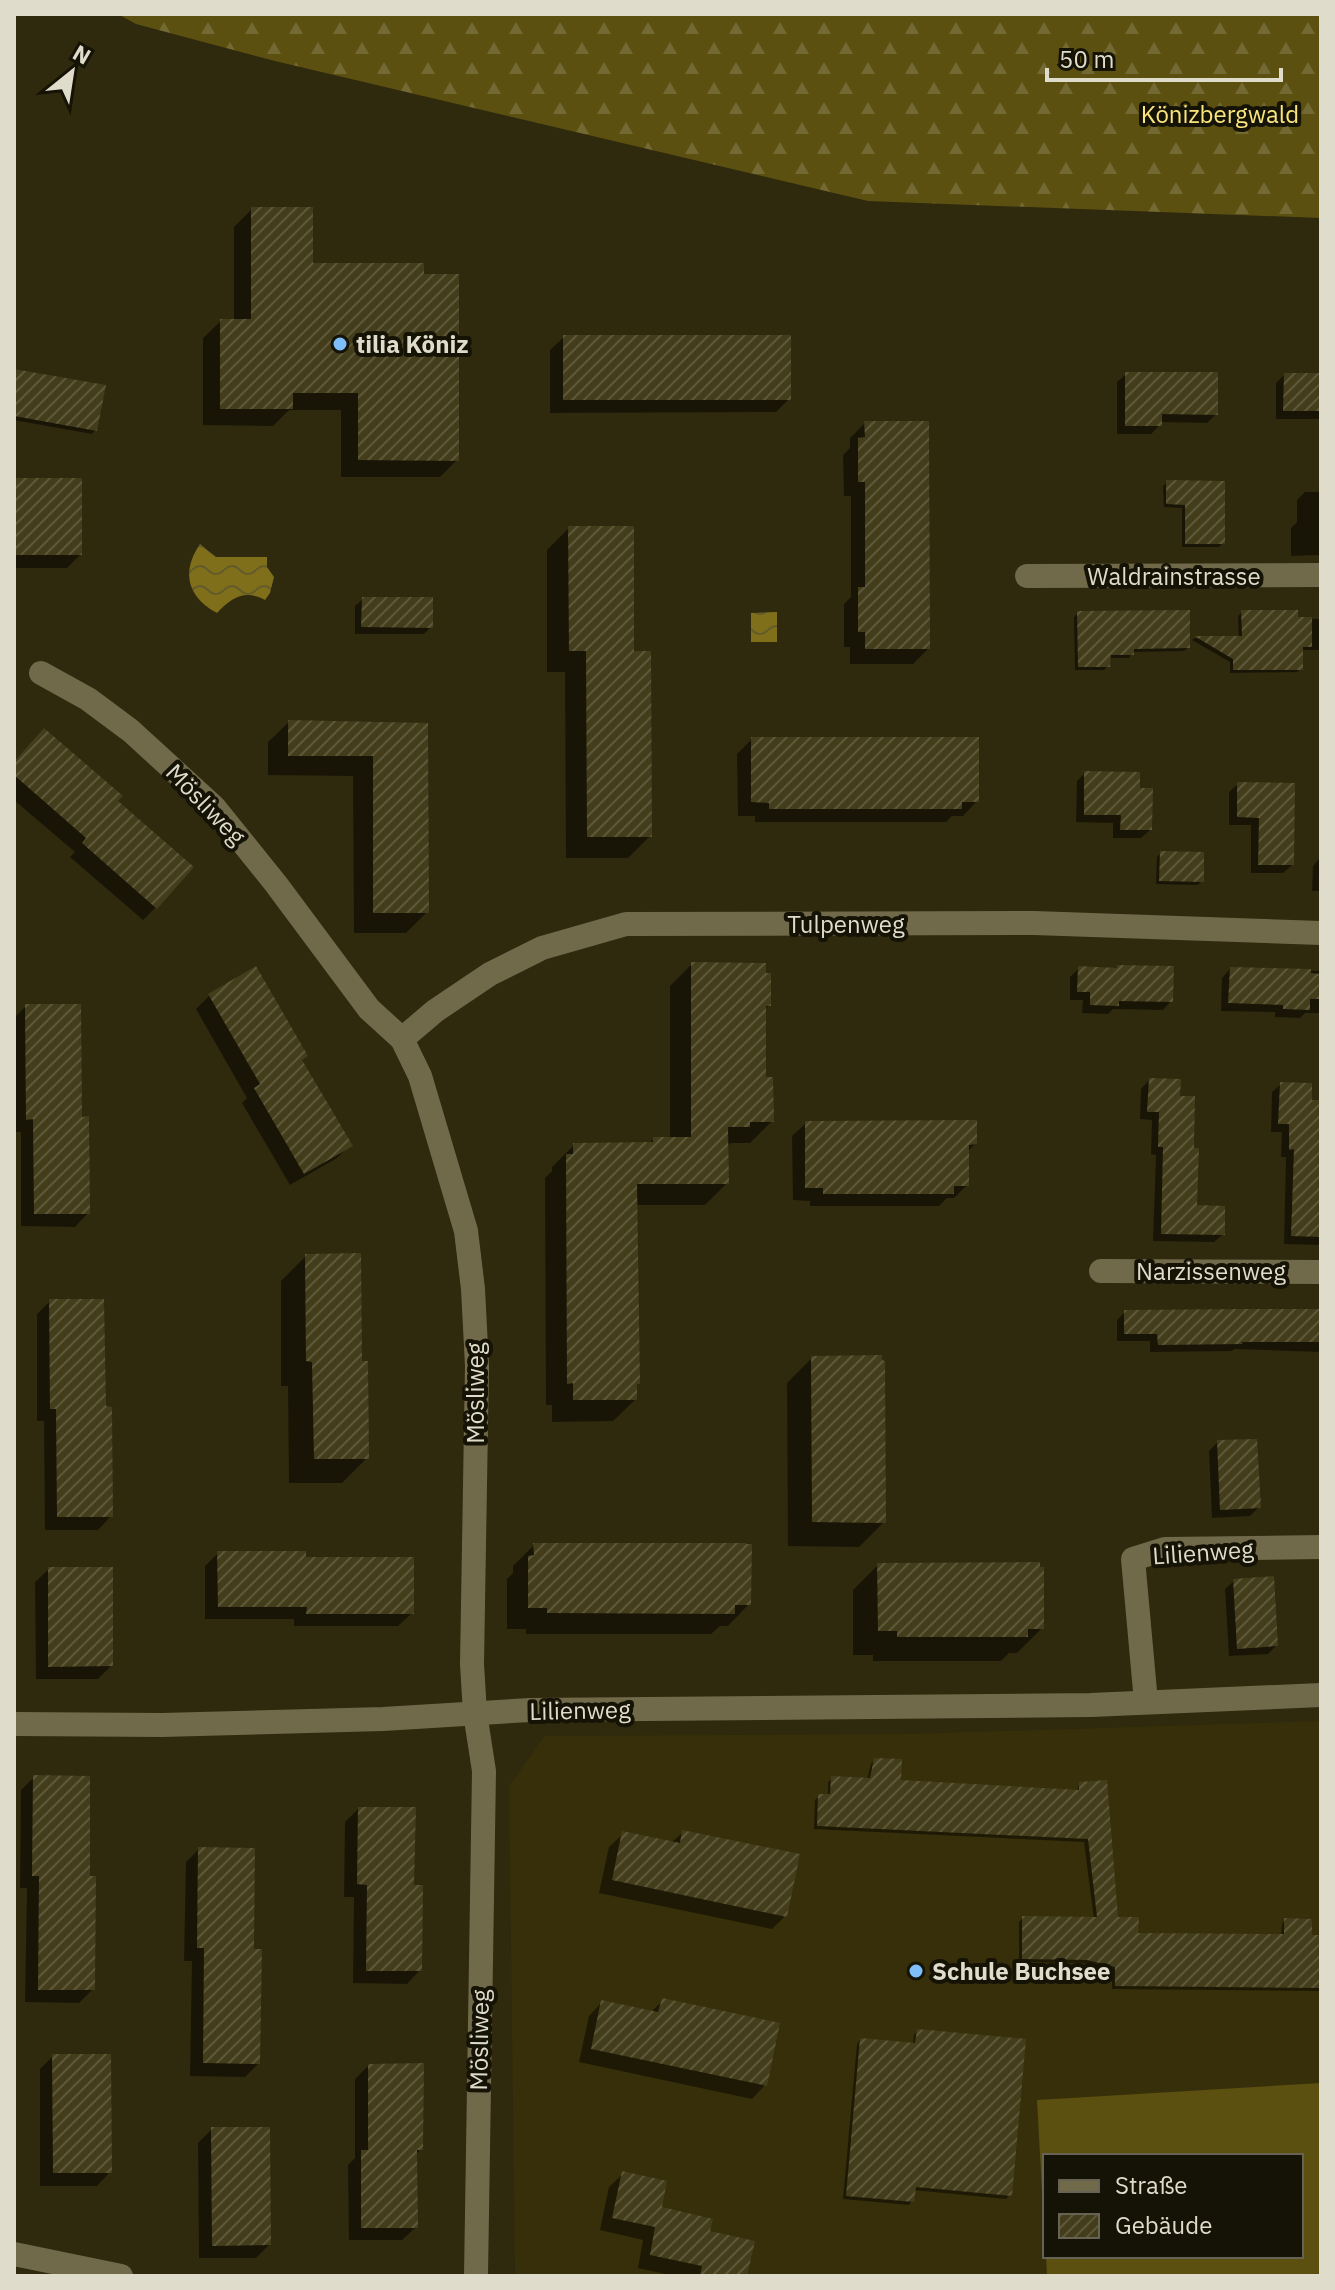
<svg xmlns="http://www.w3.org/2000/svg" width="1335" height="2290" viewBox="0 0 1335 2290" font-family="'IBM Plex Sans',sans-serif">
<style>
.built{fill:#372f09;fill-rule:evenodd}
.forest{fill:url(#forest-firs)}
.pitch{fill:#5c5011}
.water{fill:url(#water-waves)}
.shadow{fill:#0007}
.building{fill:url(#building-hatch)}
.lines{fill:none;stroke-linecap:round;stroke-linejoin:round}
.minor{stroke:#706a4b;stroke-width:24}
.poi-dot{fill:#7ebef9;stroke:#151206;stroke-width:3}
.labels{text-anchor:middle;dominant-baseline:central;stroke-width:8;stroke-linejoin:round;paint-order:stroke}
.park-label{font-size:24px;fill:#f9e47d;stroke:#151206}
.poi-label{font-size:24px;font-weight:bold;fill:#dfdccb;stroke:#151206;text-anchor:start}
.street-label{font-size:24px;fill:#dfdccb;stroke:#151206}
</style>
<defs>
<pattern id="forest-firs" width="22" height="20" patternUnits="userSpaceOnUse" patternTransform="scale(2)"><rect width="22" height="20" fill="#5c5011"/><path d="M5 1l3.5 6h-7zM16 11l3.5 6h-7z" fill="#736932"/></pattern>
<pattern id="water-waves" width="16" height="10" patternUnits="userSpaceOnUse" patternTransform="scale(2)"><rect width="16" height="10" fill="#7f6f1a"/><path d="M0 5q4-4 8 0t8 0" fill="none" stroke="#645b2a"/></pattern>
<pattern id="building-hatch" width="6" height="6" patternUnits="userSpaceOnUse" patternTransform="scale(2)"><rect width="6" height="6" fill="#433d1b"/><path d="M-1 1l2-2M0 6l6-6M5 7l2-2" fill="none" stroke="#5e583b"/></pattern>
</defs>
<rect width="100%" height="100%" fill="#2f290d"/>
<path class="built" d="M1321,1721V2276H517L515,2270L509,1786L545,1736L910,1734ZM1045,2156H1301V2256H1045Z"/>
<polygon class="forest" points="118,14 1321,14 1321,218 868,201 275,61 136,24"/>
<polygon class="pitch" points="1321,2083 1321,2276 1047,2276 1046,2256 1301,2256 1301,2156 1045,2156 1045,2246 1037,2100"/>
<g class="water">
<path d="M200,544L216,557H267V567L274,577L270,593L265,600C245,589 231,598 217,613C187,597 181,572 200,544Z"/>
<polygon points="777,612 777,642 751,642 751,613"/>
</g>
<g class="shadow">
<polygon points="252,209 311,265 457,460 440,477 341,477 341,410 289,410 273,426 203,425 203,338 221,321 234,321 234,227"/>
<polygon points="564,337 789,399 776,412 550,413 550,350"/>
<polygon points="14,372 95,430 92,434 14,420"/>
<polygon points="1126,374 1216,414 1207,423 1160,422 1160,425 1151,434 1117,434 1117,382"/>
<polygon points="1284,375 1321,375 1321,419 1276,419 1276,383"/>
<polygon points="865,423 928,649 913,664 850,664 850,647 844,647 844,604 851,597 851,496 844,496 843,455 850,448 850,438"/>
<polygon points="14,480 80,555 67,568 14,568"/>
<polygon points="1167,482 1223,543 1219,547 1182,547 1182,508 1164,507 1163,486"/>
<polygon points="1305,492 1321,492 1321,553 1319,555 1291,556 1291,528 1297,522 1297,500"/>
<polygon points="569,528 632,653 650,836 628,858 566,858 565,672 547,672 547,550"/>
<polygon points="363,599 431,627 424,634 355,634 355,606"/>
<polygon points="1242,612 1296,619 1321,619 1321,650 1301,650 1301,669 1297,672 1230,673 1230,662 1192,640 1195,638 1239,638 1238,616"/>
<polygon points="1078,613 1188,648 1184,651 1132,652 1129,658 1108,658 1108,666 1104,670 1075,670 1074,617"/>
<polygon points="289,722 426,725 427,912 406,933 354,933 353,776 268,775 268,742"/>
<polygon points="752,739 977,801 963,816 952,816 946,822 755,822 755,816 738,816 737,754"/>
<polygon points="14,763 115,802 156,907 143,920 70,857 75,852 14,800"/>
<polygon points="1085,773 1138,790 1150,830 1141,838 1113,838 1113,823 1076,822 1077,781"/>
<polygon points="1238,784 1292,865 1283,873 1251,873 1251,825 1229,825 1229,792"/>
<polygon points="1161,853 1202,881 1198,885 1156,884 1157,857"/>
<polygon points="1319,859 1321,891 1312,891 1313,866"/>
<polygon points="692,964 769,1005 764,1010 764,1079 772,1121 750,1143 731,1143 726,1147 727,1183 705,1205 635,1205 638,1383 635,1386 635,1400 613,1421 552,1422 552,1405 546,1405 545,1178 552,1171 552,1167 574,1145 648,1144 654,1139 670,1139 670,986"/>
<polygon points="1118,967 1171,1001 1163,1010 1113,1009 1108,1014 1082,1013 1083,1000 1070,1000 1070,977 1079,968 1115,969"/>
<polygon points="255,969 301,1061 350,1145 337,1158 290,1185 242,1103 247,1098 196,1009 209,996"/>
<polygon points="1230,969 1321,971 1321,1013 1305,1013 1300,1018 1275,1017 1275,1012 1221,1011 1222,978"/>
<polygon points="26,1006 80,1119 88,1213 75,1227 21,1226 21,1132 14,1132 14,1018"/>
<polygon points="1149,1080 1178,1098 1192,1150 1195,1207 1223,1234 1214,1242 1153,1241 1156,1155 1151,1154 1152,1120 1140,1119 1141,1089"/>
<polygon points="1281,1084 1310,1101 1321,1102 1321,1245 1284,1244 1286,1157 1281,1157 1282,1132 1271,1132 1272,1092"/>
<polygon points="806,1123 975,1144 967,1152 967,1185 954,1198 947,1198 939,1206 810,1206 810,1201 793,1200 792,1136"/>
<polygon points="306,1256 360,1363 367,1458 342,1483 289,1483 288,1386 281,1386 281,1281"/>
<polygon points="50,1301 104,1408 111,1516 98,1530 45,1530 44,1421 37,1421 37,1314"/>
<polygon points="1125,1312 1321,1312 1321,1352 1234,1349 1232,1351 1150,1352 1150,1341 1117,1341 1117,1320"/>
<polygon points="812,1358 884,1522 859,1547 788,1546 787,1383"/>
<polygon points="1218,1442 1259,1507 1250,1516 1212,1518 1209,1451"/>
<polygon points="534,1545 749,1604 728,1626 720,1626 711,1634 526,1634 526,1629 507,1629 507,1579 513,1573 513,1566"/>
<polygon points="218,1553 304,1559 412,1613 398,1626 294,1626 294,1619 205,1619 205,1566"/>
<polygon points="878,1565 1038,1569 1042,1628 1017,1653 1009,1653 1001,1661 873,1661 873,1655 853,1655 853,1590"/>
<polygon points="49,1569 111,1666 98,1679 36,1679 35,1582"/>
<polygon points="1234,1581 1276,1646 1268,1654 1229,1656 1225,1589"/>
<polygon points="875,1760 899,1782 1076,1792 1080,1784 1117,1919 1136,1935 1281,1936 1282,1924 1285,1920 1310,1937 1321,1937 1321,1991 1112,1989 1112,1970 1082,1963 1019,1962 1019,1922 1023,1918 1094,1919 1084,1842 814,1829 815,1800 819,1796 828,1796 828,1782 832,1778 867,1780 871,1764"/>
<polygon points="34,1777 88,1878 93,1989 79,2003 25,2002 27,1888 20,1888 21,1790"/>
<polygon points="358,1809 412,1887 420,1970 407,1984 353,1983 354,1897 344,1897 345,1822"/>
<polygon points="683,1832 785,1916 772,1929 599,1893 609,1847 623,1834 671,1843"/>
<polygon points="199,1849 252,1951 258,2064 245,2077 190,2076 192,1961 184,1961 186,1862"/>
<polygon points="662,2001 765,2085 752,2099 579,2062 589,2016 602,2002 650,2013"/>
<polygon points="918,2031 1010,2195 1006,2199 913,2190 912,2201 909,2205 843,2199 857,2044 860,2040 913,2045 914,2035"/>
<polygon points="53,2056 110,2172 97,2186 40,2186 40,2069"/>
<polygon points="368,2066 421,2149 415,2155 416,2227 402,2240 349,2240 348,2165 355,2158 355,2079"/>
<polygon points="212,2129 269,2245 256,2258 199,2258 198,2143"/>
<polygon points="623,2174 659,2209 708,2232 745,2276 674,2276 638,2268 643,2240 600,2230 609,2187"/>
</g>
<g class="building">
<polygon points="251,207 313,207 313,263 424,263 424,274 459,274 459,461 358,460 358,393 293,393 293,409 220,409 220,319 251,319"/>
<rect x="563" y="335" width="228" height="65"/>
<polygon points="14,369 106,385 97,431 14,416"/>
<polygon points="1125,372 1218,372 1218,415 1162,414 1162,426 1125,426"/>
<polygon points="1284,373 1321,373 1321,411 1283,411"/>
<polygon points="864,421 929,421 930,649 865,649 865,632 858,632 858,587 865,587 865,482 858,482 858,438 865,437"/>
<rect x="14" y="478" width="68" height="77"/>
<polygon points="1166,480 1225,481 1225,544 1185,544 1185,505 1166,504"/>
<polygon points="568,526 634,526 634,651 651,651 652,837 587,837 586,651 569,651"/>
<polygon points="362,597 433,597 433,628 361,627"/>
<polygon points="1190,610 1190,648 1134,649 1134,655 1111,655 1110,667 1078,667 1077,611"/>
<polygon points="1241,610 1298,610 1298,617 1312,617 1312,647 1303,647 1303,670 1233,670 1233,659 1194,636 1242,636"/>
<polygon points="288,720 428,723 429,913 373,913 373,756 288,756"/>
<polygon points="44,728 123,796 118,801 194,867 157,909 82,843 86,838 14,775 14,762"/>
<polygon points="751,737 979,737 979,802 962,802 962,809 769,809 769,803 751,802"/>
<polygon points="1084,771 1140,772 1140,788 1153,788 1152,830 1120,830 1121,815 1084,815"/>
<polygon points="1237,782 1295,783 1294,865 1258,865 1259,818 1237,817"/>
<polygon points="1160,851 1204,852 1204,882 1159,881"/>
<polygon points="691,962 766,963 766,973 771,973 771,1006 766,1006 766,1077 773,1077 774,1122 750,1122 750,1127 728,1127 729,1184 637,1184 640,1384 637,1384 637,1400 573,1400 573,1383 567,1384 566,1154 573,1154 573,1143 653,1142 653,1137 691,1137"/>
<polygon points="1117,965 1174,966 1173,1002 1119,1001 1119,1006 1090,1005 1090,992 1077,992 1078,966 1117,968"/>
<polygon points="256,966 308,1056 302,1060 353,1146 304,1174 254,1088 260,1084 208,994"/>
<polygon points="1230,967 1311,969 1311,973 1321,974 1321,999 1310,999 1310,1010 1283,1009 1283,1005 1228,1003"/>
<polygon points="25,1004 81,1004 82,1117 89,1116 90,1214 34,1214 33,1119 26,1120"/>
<polygon points="1149,1078 1181,1079 1180,1096 1195,1096 1194,1148 1199,1148 1197,1205 1225,1206 1225,1235 1161,1234 1163,1147 1158,1147 1159,1112 1147,1112"/>
<polygon points="1280,1082 1312,1083 1312,1100 1321,1100 1321,1237 1291,1236 1294,1149 1289,1150 1289,1124 1278,1124"/>
<polygon points="977,1120 977,1144 969,1145 969,1186 954,1186 954,1194 823,1194 823,1188 805,1188 805,1121"/>
<polygon points="361,1253 362,1361 368,1361 369,1459 314,1459 312,1362 306,1361 305,1254"/>
<polygon points="49,1299 104,1299 106,1406 112,1407 113,1517 57,1517 56,1409 50,1409"/>
<polygon points="1242,1309 1321,1309 1321,1342 1242,1342 1242,1344 1158,1345 1157,1334 1124,1334 1124,1310"/>
<polygon points="882,1355 882,1360 885,1361 886,1523 812,1522 811,1356"/>
<polygon points="1257,1439 1261,1508 1220,1510 1217,1440"/>
<polygon points="533,1543 746,1543 746,1544 752,1544 751,1605 735,1605 735,1614 547,1613 547,1608 528,1608 528,1556 534,1555"/>
<polygon points="217,1551 306,1551 306,1557 414,1557 414,1614 306,1614 307,1607 218,1607"/>
<polygon points="1040,1562 1040,1567 1044,1567 1044,1629 1028,1629 1028,1637 897,1637 897,1631 878,1631 877,1563"/>
<polygon points="48,1567 113,1567 113,1666 48,1667"/>
<polygon points="1274,1576 1278,1646 1237,1649 1233,1579"/>
<polygon points="874,1758 902,1759 901,1780 1079,1790 1079,1782 1107,1780 1118,1917 1139,1917 1138,1933 1284,1934 1284,1918 1312,1919 1312,1935 1321,1935 1321,1988 1115,1986 1115,1967 1087,1960 1022,1959 1022,1916 1097,1917 1088,1839 817,1826 818,1794 830,1794 831,1776 870,1778"/>
<polygon points="33,1775 90,1776 90,1876 96,1876 95,1990 38,1990 39,1876 32,1876"/>
<polygon points="358,1807 416,1807 414,1885 423,1885 422,1971 366,1971 367,1885 357,1884"/>
<polygon points="682,1830 800,1854 787,1917 612,1880 622,1831 680,1843"/>
<polygon points="198,1847 255,1848 254,1949 262,1949 260,2064 203,2063 204,1948 197,1948"/>
<polygon points="662,1998 780,2023 767,2086 591,2049 601,2000 658,2012"/>
<polygon points="917,2029 1026,2039 1012,2196 916,2187 914,2202 846,2196 860,2038 915,2043"/>
<polygon points="52,2054 111,2054 112,2173 53,2173"/>
<polygon points="424,2063 423,2150 417,2150 418,2228 361,2228 361,2150 368,2150 368,2064"/>
<polygon points="211,2127 270,2127 271,2245 212,2246"/>
<polygon points="622,2171 667,2181 662,2207 713,2219 710,2231 755,2241 747,2276 700,2276 702,2266 650,2255 655,2227 612,2218"/>
</g>
<g class="lines">
<g class="minor">
<polyline points="1027,576 1321,575"/>
<polyline points="41,673 88,699 131,731 214,807 276,884 369,1009 402,1039 420,1076 466,1231 473,1289 477,1366 472,1664 475,1713 484,1771 476,2276"/>
<polyline points="402,1039 435,1011 490,974 542,948 626,924 1034,923 1321,933"/>
<polyline points="1101,1271 1321,1272"/>
<polyline points="1146,1702 1133,1559 1165,1549 1321,1547"/>
<polyline points="14,1724 162,1725 383,1719 530,1710 1091,1705 1321,1695"/>
<polyline points="14,2254 121,2276"/>
</g>
</g>
<g class="poi-dot">
<circle cx="340" cy="344" r="8"/>
<circle cx="916" cy="1971" r="8"/>
</g>
<g class="labels">
<g class="park-label">
<text x="1220" y="114">Könizbergwald</text>
</g>
<g class="poi-label">
<text x="356" y="344">tilia Köniz</text>
<text x="932" y="1971">Schule Buchsee</text>
</g>
<g class="street-label">
<text x="1174" y="576">Waldrainstrasse</text>
<text transform="translate(206 804) rotate(46)">Mösliweg</text>
<text x="846" y="924">Tulpenweg</text>
<text x="1211" y="1271">Narzissenweg</text>
<text transform="translate(475 1393) rotate(-90)">Mösliweg</text>
<text transform="translate(1203 1552) rotate(-4)">Lilienweg</text>
<text transform="translate(580 1710) rotate(-1)">Lilienweg</text>
<text transform="translate(479 2040) rotate(-89)">Mösliweg</text>
</g>
</g>
<rect width="1335" height="2290" fill="none" stroke="#dfdccb" stroke-width="32"/>
<rect x="1043" y="2154" width="260" height="104" fill="#151206" stroke="#666355" stroke-width="2"/>
<rect x="1059" y="2180" width="40" height="12" fill="#706a4b" stroke="#666355" stroke-width="2"/>
<text x="1115" y="2194" font-size="24" fill="#dfdccb">Straße</text>
<rect x="1059" y="2214" width="40" height="24" fill="url(#building-hatch)" stroke="#666355" stroke-width="2"/>
<text x="1115" y="2234" font-size="24" fill="#dfdccb">Gebäude</text>
<g transform="translate(72 72) rotate(30)" stroke="#151206" stroke-width="6" paint-order="stroke">
<path d="M0-6L14 30L0 20L-14 30Z" fill="#dfdccb"/>
<text y="-12" font-size="22" font-weight="bold" text-anchor="middle" fill="#dfdccb">N</text>
</g>
<path d="M1047 68v12h234v-12" fill="none" stroke="#dfdccb" stroke-width="4"/>
<text x="1059" y="68" font-size="24" fill="#dfdccb" stroke="#151206" stroke-width="6" paint-order="stroke">50 m</text>
</svg>
